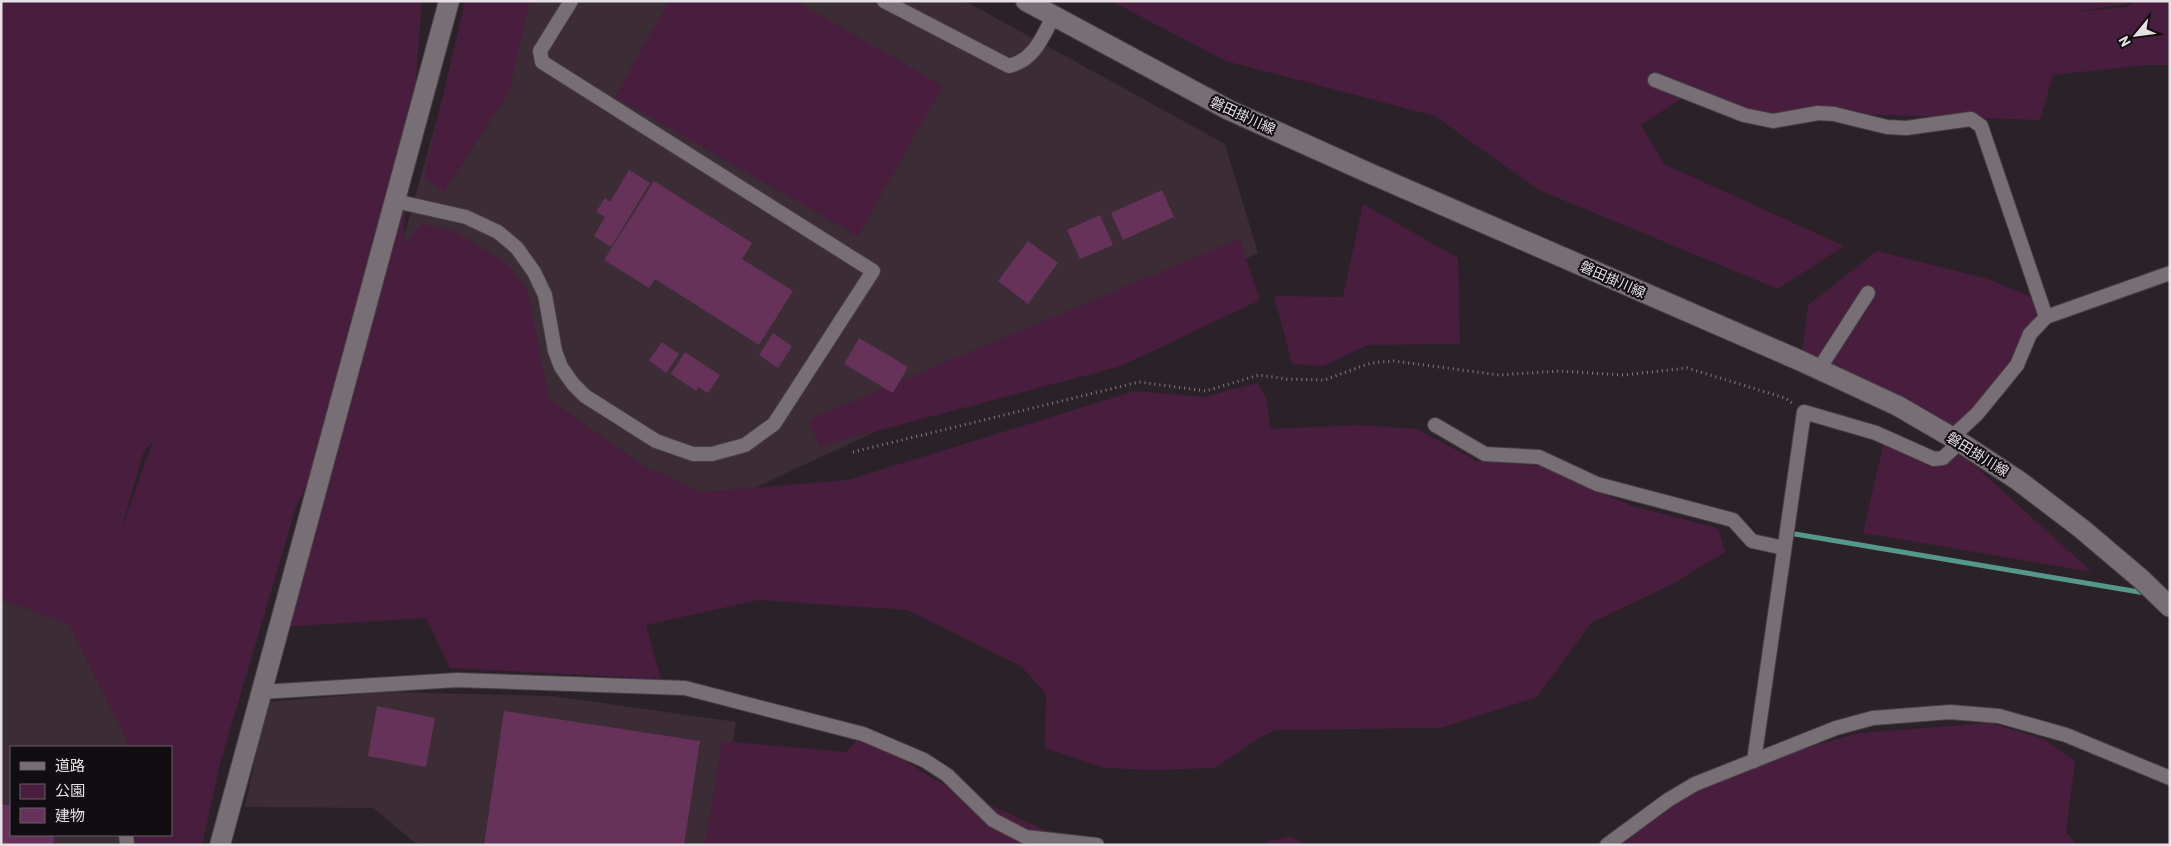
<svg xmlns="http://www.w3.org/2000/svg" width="2171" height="846" viewBox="0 0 2171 846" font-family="Barlow,'Noto Sans JP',sans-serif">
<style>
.built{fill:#3b2c36}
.green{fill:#481d3e;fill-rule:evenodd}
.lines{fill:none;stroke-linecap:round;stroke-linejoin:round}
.stream{stroke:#55988b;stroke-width:5}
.building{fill:#663259}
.street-casing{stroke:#473f44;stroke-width:16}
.secondary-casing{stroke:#473f44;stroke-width:22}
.path{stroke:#847c82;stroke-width:3;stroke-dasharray:1 4;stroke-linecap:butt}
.street{stroke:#786e75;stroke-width:14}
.secondary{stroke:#786e75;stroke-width:20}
.labels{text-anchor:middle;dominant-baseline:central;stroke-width:4;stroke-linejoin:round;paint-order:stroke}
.street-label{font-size:14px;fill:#e7e0e5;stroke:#110d10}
</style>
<rect width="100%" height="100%" fill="#2b2229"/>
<g class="built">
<polygon points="470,1 965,1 1225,144 1258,253 718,505 627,498 398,258"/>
<polygon points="220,571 159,747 11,747 11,835 128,835 125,845 1,845 1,601"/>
<polygon points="387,692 553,696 736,722 715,845 418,845 373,808 245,807 267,702"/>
</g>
<g class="green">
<path d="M1,1H422L403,246L421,224L456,232L507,264L527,289L549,399L644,466L702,492L848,480L1135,391L1203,397L1258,383L1266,398L1271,429L1359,425L1417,429L1477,461L1540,466L1632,506L1718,528L1725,552L1674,583L1591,623L1537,697L1440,728L1275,730L1259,738L1215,768L1154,770L1104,768L1045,748L1046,694L1021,666L907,610L758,600L646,625L661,679L450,668L426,618L279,627L329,436L296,507L220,764L202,845H130L131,835H171V747H130L68,624L1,599ZM153,441L120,533L143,454Z"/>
<polygon points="465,1 530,1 509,92 444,192 424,178"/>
<polygon points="669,1 795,1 943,86 858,236 615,97"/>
<path d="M1111,1H2170V65H2145L2053,75L2040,120L1818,113L1742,121L1689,93L1641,125L1664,164L1844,246L1778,289L1539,190L1435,116L1226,61ZM2132,4L2127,7L2073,12L2132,3Z"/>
<polygon points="1363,204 1458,258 1460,344 1368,345 1323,366 1292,364 1274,296 1343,297"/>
<polygon points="1239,239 1260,300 1121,366 820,446 808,420"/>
<polygon points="1877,251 1988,279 2041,301 2017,365 1952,437 1801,361 1808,305"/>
<polygon points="1885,437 1934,459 1954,447 2092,572 1863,533"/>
<polygon points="1990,723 2044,739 2075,761 2066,832 2077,845 1593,845 1632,827 1730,770 1859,733"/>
<polygon points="863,734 937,781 1069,841 1097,845 705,845 722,741 846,752"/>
<polygon points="1290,836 1306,845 1256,845"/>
</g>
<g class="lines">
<polyline class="stream" points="1795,534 2145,593"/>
</g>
<g class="building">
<polygon points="629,170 650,183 611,247 594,236 605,217 596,212 605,198 610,202"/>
<polygon points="654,181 752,243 742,259 793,291 759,345 655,279 649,288 604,260"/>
<polygon points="1162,190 1174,217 1123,240 1111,213"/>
<polygon points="1100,215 1113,245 1080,259 1067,230"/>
<polygon points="1028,241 1058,263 1028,304 998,281"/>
<polygon points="773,333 792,346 778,368 759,355"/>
<polygon points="859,338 908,367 893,393 844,364"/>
<polygon points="662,342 679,354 666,373 649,360"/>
<polygon points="685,352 720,375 708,393 698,387 696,391 671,374"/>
<polygon points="377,706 435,718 426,767 368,756"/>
<polygon points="504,711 700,741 684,845 484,845"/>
<polygon points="1,805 11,805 11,835 54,835 53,845 1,845"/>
</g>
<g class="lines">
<defs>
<g id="street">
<path d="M884,1L1009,66C1034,60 1042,38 1053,17"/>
<polyline points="1655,80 1744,115 1773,121 1818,113 1834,114 1887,127 1906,128 1971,119 1981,126 2046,317"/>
<polyline points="395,201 466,217 498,232 517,248 534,272 545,295 555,351 561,367 573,384 585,396 656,441 693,454 712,454 745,445 774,424 873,271 542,62 540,51 571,1"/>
<polyline points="1819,369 1868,293"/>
<polyline points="1435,425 1485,454 1539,457 1597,484 1733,520 1752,541 1784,548"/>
<polyline points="1952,437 1977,414 2017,365 2030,334 2046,317 2170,273"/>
<polyline points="261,692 457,680 685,688 863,734 924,760 947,775 993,820 1026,837 1097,845"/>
<polyline points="1754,761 1804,412 1876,433 1934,459 1943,458 1960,442"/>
<polyline points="126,835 127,845"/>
<polyline points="1607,845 1668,800 1695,784 1836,728 1873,718 1950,712 1999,716 2066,735 2170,778"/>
</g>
<g id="secondary">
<polyline points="1026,1 1229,110 1369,173 1801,361 1898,406 1960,442 2019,481 2082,529 2141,579 2170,607"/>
<polyline points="220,845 449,1"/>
</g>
</defs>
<use href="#street" class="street-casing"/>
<use href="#secondary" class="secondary-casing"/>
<polyline class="path" points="853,452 1139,382 1206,391 1259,375 1287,379 1324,380 1371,363 1394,361 1499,375 1559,371 1624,375 1687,368 1785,398 1793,404"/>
<use href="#street" class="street"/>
<use href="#secondary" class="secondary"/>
</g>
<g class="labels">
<g class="street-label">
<text transform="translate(1243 115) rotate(25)">磐田掛川線</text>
<text transform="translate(1613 279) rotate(24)">磐田掛川線</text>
<text transform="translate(1978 454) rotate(32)">磐田掛川線</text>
</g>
</g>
<rect width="2171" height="846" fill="none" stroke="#e7e0e5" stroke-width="5"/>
<rect x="10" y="746" width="162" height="90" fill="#110d10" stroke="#676165"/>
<rect x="20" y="762" width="25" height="8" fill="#786e75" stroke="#676165"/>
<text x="55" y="771" font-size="15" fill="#e7e0e5">道路</text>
<rect x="20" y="784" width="25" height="15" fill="#481d3e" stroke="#676165"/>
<text x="55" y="796" font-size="15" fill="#e7e0e5">公園</text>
<rect x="20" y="808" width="25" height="15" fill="#663259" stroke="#676165"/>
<text x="55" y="821" font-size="15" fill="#e7e0e5">建物</text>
<g transform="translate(2136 35) rotate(241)" stroke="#110d10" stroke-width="4" paint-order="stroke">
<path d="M0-4L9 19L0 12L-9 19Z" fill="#e7e0e5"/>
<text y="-8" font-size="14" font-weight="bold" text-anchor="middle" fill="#e7e0e5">N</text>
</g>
</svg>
